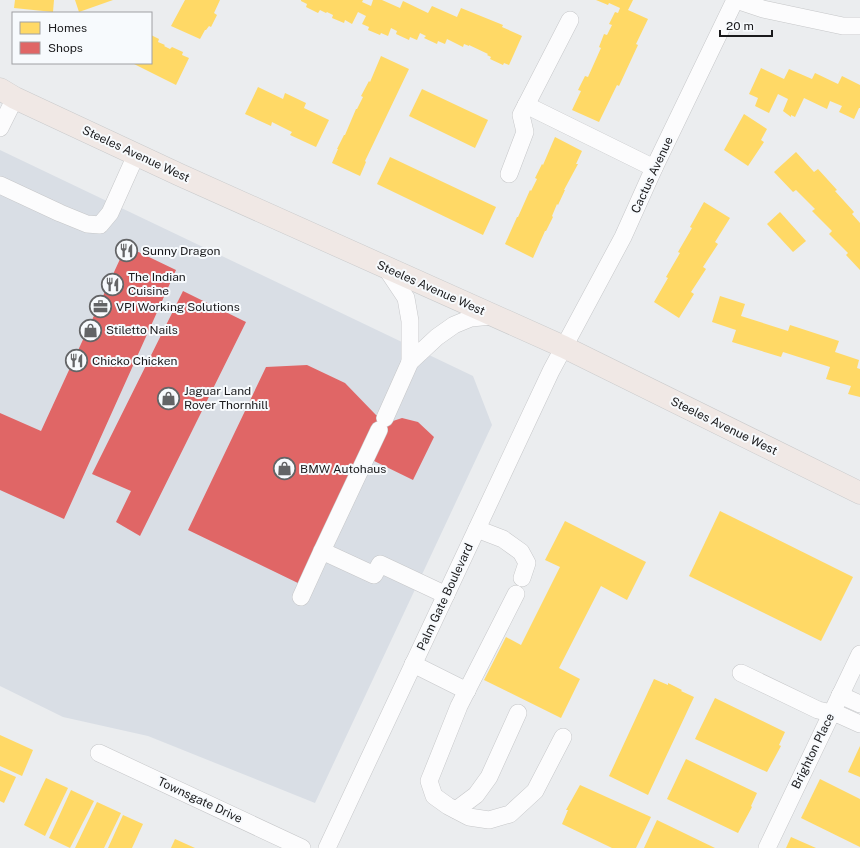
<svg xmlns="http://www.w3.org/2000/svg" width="860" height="848" viewBox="0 0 860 848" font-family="'Public Sans',sans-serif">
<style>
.built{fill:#d9dee5}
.homes{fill:#ffd966}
.shops{fill:#e06666}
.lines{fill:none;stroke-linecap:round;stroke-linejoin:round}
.minor-casing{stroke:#c6c7c9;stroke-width:18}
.major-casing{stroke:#cacbcc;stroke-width:23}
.minor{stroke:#fcfcfd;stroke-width:17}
.major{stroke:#f0e8e5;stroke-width:22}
.labels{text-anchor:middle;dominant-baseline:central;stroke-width:4;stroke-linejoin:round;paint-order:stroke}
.street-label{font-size:12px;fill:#1a1a1c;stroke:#f7fafd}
.poi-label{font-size:12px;fill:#1a1a1c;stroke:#f7fafd;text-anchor:start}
</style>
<rect width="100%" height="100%" fill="#ebedef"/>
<polygon class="built" points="0,150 473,376 492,425 315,803 148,736 63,717 0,686"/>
<g class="homes">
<polygon points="15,0 54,0 53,12 14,8"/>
<polygon points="75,0 113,0 79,12"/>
<polygon points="185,0 220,0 214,13 217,15 211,27 209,26 206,30 205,30 200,39 171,26"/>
<polygon points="301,0 363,0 362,2 371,6 373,0 382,0 400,8 403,1 428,13 432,6 457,17 461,8 503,25 502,27 522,36 509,65 504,63 503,65 490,59 491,57 487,55 488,54 469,45 469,46 464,44 463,47 447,39 445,44 438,41 437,44 424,38 426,36 420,33 417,40 410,37 409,40 396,34 397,31 391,28 388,36 381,33 380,35 368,30 369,27 362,24 366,16 358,12 352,24 345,20 344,23 332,18 333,15 327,12 326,13 320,10 318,13 306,7 307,4 301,1"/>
<polygon points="596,0 633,0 628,10 648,19 636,44 638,45 619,86 617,85 599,122 572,110 581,91 578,90 585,76 588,77 601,48 599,47 604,34 607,35 612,25 609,24 615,12 618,13 620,8 609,3 608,5"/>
<polygon points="151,35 159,39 158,42 165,45 164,46 170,49 172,47 183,52 182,55 189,58 176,85 132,63 151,63"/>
<polygon points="381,56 409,69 365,161 366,162 360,176 332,163 338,149 337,149 344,135 345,135 356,109 357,109 363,97 361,96 369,81 370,82"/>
<polygon points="761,68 784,79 789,69 812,79 815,73 838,84 842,76 860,85 860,108 859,108 854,119 839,112 842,106 830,101 827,109 804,98 795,117 791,115 791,117 783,111 788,99 778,94 769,113 755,106 758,98 749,94"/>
<polygon points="258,87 283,99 285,93 306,103 304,108 329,120 316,147 290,135 292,132 272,122 271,126 245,114"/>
<polygon points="422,89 488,120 475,148 409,116"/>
<polygon points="744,114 767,129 761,140 764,142 748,166 724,150"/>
<polygon points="555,137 582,151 576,164 578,164 564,190 565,190 558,205 557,204 552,216 553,217 546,231 545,231 533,258 505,244 517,217 518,217 530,190 531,191 537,179 535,178 542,164 543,165"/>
<polygon points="796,152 814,172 818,169 837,190 835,191 854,212 852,214 860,223 860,270 846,255 848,253 829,234 832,231 812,211 815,209 796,190 793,192 774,172"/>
<polygon points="390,157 496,207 483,235 377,184"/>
<polygon points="704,202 730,218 715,242 718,244 703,267 706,269 691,292 694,294 679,318 654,302 668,278 666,277 680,253 678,252 692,228 690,227"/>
<polygon points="780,212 806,241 793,252 767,224"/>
<polygon points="720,296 745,304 741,316 788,331 790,325 839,341 835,352 859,360 857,368 860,369 860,397 848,394 851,386 826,379 830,367 783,352 781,357 732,342 736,330 712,322"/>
<polygon points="720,511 853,577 821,641 689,576"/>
<polygon points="565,521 646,562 627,600 601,586 559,668 580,679 561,718 484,680 506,637 521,645 560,567 545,560"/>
<polygon points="654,679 668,685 668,683 682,690 681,691 694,697 648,795 609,776"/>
<polygon points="715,698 785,732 779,745 781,746 767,772 695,739"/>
<polygon points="0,735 33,750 22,776 0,766"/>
<polygon points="860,746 860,777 848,772"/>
<polygon points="686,759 757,793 751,806 752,807 738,833 667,799"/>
<polygon points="0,770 16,777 4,803 0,801"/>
<polygon points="46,778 68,788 45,836 24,825"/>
<polygon points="820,779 860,799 860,847 801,818"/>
<polygon points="580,785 651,817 636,848 612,848 562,824 568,810 566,810"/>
<polygon points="71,790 94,801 70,848 49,838"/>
<polygon points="97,802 121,813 104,848 75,848"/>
<polygon points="123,815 143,824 132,848 108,848"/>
<polygon points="657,820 715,848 644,848"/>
<polygon points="791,837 816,848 786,848"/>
<polygon points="175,839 195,848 171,848"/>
</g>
<g class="shops">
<polygon points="126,246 176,270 64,519 0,490 0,413 41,431"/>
<polygon points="183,291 246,322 140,536 116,522 131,491 92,474"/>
<polygon points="307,365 345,383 376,415 393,421 402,418 418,422 434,437 413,480 370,459 379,430 371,427 302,585 188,530 266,367"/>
</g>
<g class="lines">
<defs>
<g id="minor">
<polyline points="736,0 763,9 843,26 860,26"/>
<polyline points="526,105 654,168"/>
<polyline points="0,128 15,98"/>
<polyline points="509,174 525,132 521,115 570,20"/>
<polyline points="0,185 60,213 87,224 100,225 110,213 136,155"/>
<polyline points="386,268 406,298 410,321 410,362"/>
<polyline points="385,418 410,362 437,337 454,325 471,318 492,316"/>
<polyline points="379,430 322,551 374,575 380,564 446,595"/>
<polyline points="477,529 503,539 521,552 527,563 522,578"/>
<polyline points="516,594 459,706 429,781 434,796 448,806 469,817 489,820 510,814 535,791 563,737"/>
<polyline points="301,597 322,551"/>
<polyline points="413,664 467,691"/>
<polyline points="741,673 818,710 840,715 860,724"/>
<polyline points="840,695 860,704"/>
<polyline points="99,753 302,848"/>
<polyline points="456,810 476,795 489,777 518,713"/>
<polyline points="327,848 551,371 623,237 654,168 735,0"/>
<polyline points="767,848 860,654"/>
</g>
<polyline id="major" points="0,89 15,98 180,175 564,347 860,493"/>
</defs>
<use href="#minor" class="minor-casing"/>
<use href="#major" class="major-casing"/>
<use href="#minor" class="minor"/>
<use href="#major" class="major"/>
</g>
<defs>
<symbol id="restaurant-ring" viewBox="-11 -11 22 22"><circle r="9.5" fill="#f7fafd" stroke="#636466" stroke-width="1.5"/><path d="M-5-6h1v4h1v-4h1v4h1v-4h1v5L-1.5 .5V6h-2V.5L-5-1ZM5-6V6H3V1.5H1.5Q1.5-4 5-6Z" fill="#636466"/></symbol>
<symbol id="office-ring" viewBox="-11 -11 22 22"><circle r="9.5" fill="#f7fafd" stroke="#636466" stroke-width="1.5"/><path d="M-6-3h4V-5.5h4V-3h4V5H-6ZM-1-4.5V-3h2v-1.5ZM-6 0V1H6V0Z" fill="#636466"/></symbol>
<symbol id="shop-ring" viewBox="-11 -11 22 22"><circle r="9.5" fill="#f7fafd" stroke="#636466" stroke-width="1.5"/><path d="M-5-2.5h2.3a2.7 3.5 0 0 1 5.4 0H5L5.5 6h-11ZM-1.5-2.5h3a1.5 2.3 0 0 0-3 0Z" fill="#636466"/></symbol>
</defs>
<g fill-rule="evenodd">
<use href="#restaurant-ring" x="114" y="238" width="25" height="25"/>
<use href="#restaurant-ring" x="100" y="272" width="25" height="25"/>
<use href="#office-ring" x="88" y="294" width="25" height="25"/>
<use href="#shop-ring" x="78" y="318" width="25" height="25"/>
<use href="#restaurant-ring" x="64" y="348" width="25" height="25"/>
<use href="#shop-ring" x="156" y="386" width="25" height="25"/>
<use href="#shop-ring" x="272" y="456" width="25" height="25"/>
</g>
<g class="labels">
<g class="street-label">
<text transform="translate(136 154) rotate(25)">Steeles Avenue West</text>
<text transform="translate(652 175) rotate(-65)">Cactus Avenue</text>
<text transform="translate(431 288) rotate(24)">Steeles Avenue West</text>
<text transform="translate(724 426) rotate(26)">Steeles Avenue West</text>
<text transform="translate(445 597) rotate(-65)">Palm Gate Boulevard</text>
<text transform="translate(813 751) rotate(-64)">Brighton Place</text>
<text transform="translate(200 800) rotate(25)">Townsgate Drive</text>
</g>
<g class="poi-label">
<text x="142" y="251">Sunny Dragon</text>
<text x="128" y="277">The Indian<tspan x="128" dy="14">Cuisine</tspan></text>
<text x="116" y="307">VPI Working Solutions</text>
<text x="106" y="330">Stiletto Nails</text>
<text x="92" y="361">Chicko Chicken</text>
<text x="184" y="391">Jaguar Land<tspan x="184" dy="14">Rover Thornhill</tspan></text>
<text x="300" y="469">BMW Autohaus</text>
</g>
</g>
<rect x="12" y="12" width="140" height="52" fill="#f7fafd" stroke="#9fa0a3"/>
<rect x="20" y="22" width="20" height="12" fill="#ffd966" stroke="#9fa0a3"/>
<text x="48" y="32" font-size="12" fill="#1a1a1c">Homes</text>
<rect x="20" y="42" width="20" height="12" fill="#e06666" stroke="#9fa0a3"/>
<text x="48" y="52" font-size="12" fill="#1a1a1c">Shops</text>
<path d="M720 30v6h52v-6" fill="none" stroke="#1a1a1c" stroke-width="2"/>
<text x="726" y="30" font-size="12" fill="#1a1a1c" stroke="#f7fafd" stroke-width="3" paint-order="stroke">20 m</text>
</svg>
